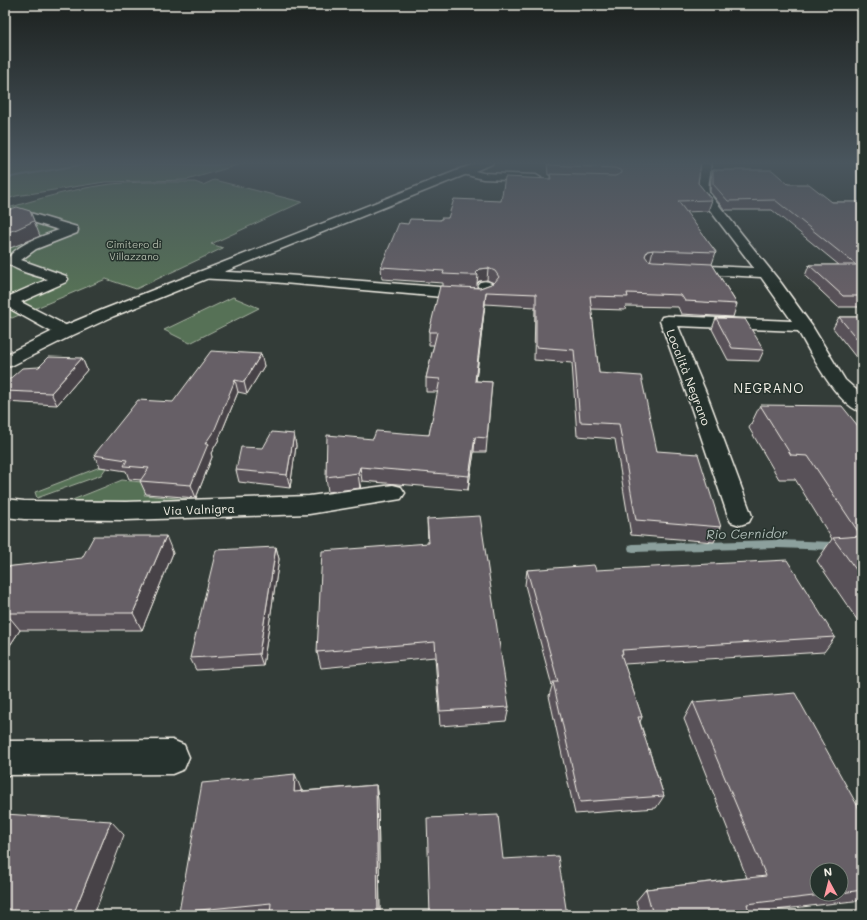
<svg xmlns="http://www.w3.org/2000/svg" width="867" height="920" viewBox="0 0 867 920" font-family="Mali,sans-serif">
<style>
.green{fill:#577157;stroke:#a6b1a0}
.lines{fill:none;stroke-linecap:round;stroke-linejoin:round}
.stream{fill:#8ca09d;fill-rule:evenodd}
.minor-casing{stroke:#f4f1e8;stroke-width:3}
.major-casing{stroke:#f4f1e8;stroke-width:3}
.minor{fill:#26332d;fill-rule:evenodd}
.major{fill:#26332d;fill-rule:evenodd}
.wall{fill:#585158;stroke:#f4f1e8;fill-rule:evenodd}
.shaded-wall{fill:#474247;stroke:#f4f1e8}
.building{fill:#665e66;stroke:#f4f1e8}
.labels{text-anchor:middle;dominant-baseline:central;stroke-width:3;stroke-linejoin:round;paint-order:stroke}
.far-park-label{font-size:10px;fill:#b5beae;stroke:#26332d}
.street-label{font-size:12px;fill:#f4f1e8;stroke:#26332d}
.neighbourhood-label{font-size:13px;letter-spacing:1px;fill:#f4f1e8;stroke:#26332d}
.water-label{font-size:13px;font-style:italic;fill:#aebbb6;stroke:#26332d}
</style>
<rect width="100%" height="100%" fill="#333c38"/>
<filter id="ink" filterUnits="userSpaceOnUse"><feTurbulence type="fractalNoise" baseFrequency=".025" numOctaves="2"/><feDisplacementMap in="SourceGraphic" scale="8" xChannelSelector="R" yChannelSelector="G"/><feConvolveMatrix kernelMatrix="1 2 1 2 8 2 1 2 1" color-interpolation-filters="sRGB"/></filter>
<g filter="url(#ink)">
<g class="green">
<polygon points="5,162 248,162 187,180 105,182 16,196 5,200"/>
<path d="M214,180L302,202L211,244L223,248L136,289L106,279L12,318L5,315V209C37,199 70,190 103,185C134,181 165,182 195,182L203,185Z"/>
<polygon points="233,297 259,308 190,343 164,330"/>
<polygon points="100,467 106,468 101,475 37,498 35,492"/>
<polygon points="122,480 151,483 144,495 198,500 197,502 65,503"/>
</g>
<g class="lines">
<g class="stream">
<polygon points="93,162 102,162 5,179 5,177"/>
<polygon points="107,162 214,164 245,162 214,166 109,163"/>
<polygon points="777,540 862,543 862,551 777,548 633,552 629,551 628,548 629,545 633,544"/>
</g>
<defs>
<g id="minor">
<path d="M700,162H710C712,173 707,180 709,193L781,283L812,326L845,380L862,395V412C836,405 811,353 798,331L678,326L707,395L752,516L749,522L740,525L731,522L728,516L687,395L660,321L662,317L668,316L792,321L761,277L685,273L680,272L678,269L680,266L685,265L754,268L697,193C696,180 701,173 700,162Z"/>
<polygon points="463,168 483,173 536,175 541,178 536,181 483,179 459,173 458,171 459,169"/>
<path d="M23,211L77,227L78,230L77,233L36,249L21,260L66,276L68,279L66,282L21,302L71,328L73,332L71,336L65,337L59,336L5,306V298L48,279C37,276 12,270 6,261C18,243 40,237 59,230L23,219L5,225V217Z"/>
<path d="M203,271L272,274L465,289H480L477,285L480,282C487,280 492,282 497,288L493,294L479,299H465L272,282L198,278L196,275L198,272Z"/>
<polygon points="393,485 401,487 405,493 401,499 309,514 126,520 24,519 5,517 5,499 24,501 126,502 309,496"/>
<polygon points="172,740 184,745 189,757 184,769 172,774 5,775 5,741"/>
</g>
<polygon id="major" points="479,162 493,162 492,164 114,316 71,336 11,366 5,367 5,355 59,328 102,310"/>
</defs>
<use href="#minor" class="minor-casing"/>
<use href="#major" class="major-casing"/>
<use href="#minor" class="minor"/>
<use href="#major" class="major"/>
</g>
<g class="wall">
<path d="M547,162H701L698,183L712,200L708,211L685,212L716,252L712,264L737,304L733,317L681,314L678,307L626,306L625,310L591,309L599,373L657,451L721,527L714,542L631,535L615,439L577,436L572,363L534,360L535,307L485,304L476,381L492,382L486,452H474L468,490L362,481L360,488L328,492L326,477L373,439L429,435L438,392H426V378L434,345H429V332L443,286V283L382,279L381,267L408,224L441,220L448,218L501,201L550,179V175H548ZM487,280L494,283L480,288H470H477V283L479,281Z"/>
<polygon points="713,170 788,184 832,202 862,202 862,307 838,307 805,276 809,265 839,265 772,210 725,210 710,192 711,178"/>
<polygon points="839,317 862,317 862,365 833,328"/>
<polygon points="716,318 764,350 759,361 728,360 712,329"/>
<polygon points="261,354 264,366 247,394 238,392 218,441 211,453 212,457 196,498 146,494 140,481 141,480 129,479 126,471 100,467 94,455"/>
<polygon points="82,358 87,370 57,405 5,402 5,383 39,367"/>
<polygon points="760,405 862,431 862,627 817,561 832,539 795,479 779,479 749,428"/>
<polygon points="294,434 296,446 290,488 239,482 236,470 263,448"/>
<polygon points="427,519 509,707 506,721 440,726 435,657 321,668 317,652 428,543"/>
<polygon points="276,547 279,559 263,666 196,670 190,658"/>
<polygon points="173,553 142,630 20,630 5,653 5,567"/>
<polygon points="527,570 596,570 835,637 824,652 624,664 642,717 640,722 664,796 656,808 575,814 549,696 552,686 525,585"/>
<path d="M693,702L862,814V900L750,913V915H640L636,901L646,889L747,878L684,719ZM841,870V894H817Z"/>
<polygon points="376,785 378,800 380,915 183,915 179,912 301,789 301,791"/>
</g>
<g class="shaded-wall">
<polygon points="30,211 40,236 23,243 5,250 5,233"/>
<polygon points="653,250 650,262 644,263 645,256 647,251"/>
<polygon points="488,268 487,280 479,281 477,283 478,275 476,273 480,269"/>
<polygon points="486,292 485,304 474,395 475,381"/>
<polygon points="261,354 264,366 247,394 244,382"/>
<polygon points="82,358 87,370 57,405 51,393"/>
<polygon points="235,380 238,392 218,441 211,453 212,457 196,498 191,485 205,444"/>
<polygon points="294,434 296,446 290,488 287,475"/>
<polygon points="475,437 474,452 468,490 469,476"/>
<polygon points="360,467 362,481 360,488 358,473"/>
<polygon points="166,536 173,553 142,630 133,613"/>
<polygon points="276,547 279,559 263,666 259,654"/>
<polygon points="6,613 20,630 5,653 5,615"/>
<polygon points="295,774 301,789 300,806 294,792"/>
<polygon points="376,785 378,800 380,915 378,915"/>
<polygon points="111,821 124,835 94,915 73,915"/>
</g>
<g class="building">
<polygon points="549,162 701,162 698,183 712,200 678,201 716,252 653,250 647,251 645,256 648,260 653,261 712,264 737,304 685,301 681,295 627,293 628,297 590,296 599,373 641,376 657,451 698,454 721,527 636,520 619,424 580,422 574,350 536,347 536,294 486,292 475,381 492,382 487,438 475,437 469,476 360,467 358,473 326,477 327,435 373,439 376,431 429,435 440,379 426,378 437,332 429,332 440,286 480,288 494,283 499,277 495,271 488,268 480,269 476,273 478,275 466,275 443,274 444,271 381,267 399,223 408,224 410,219 441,220 441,218 448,218 454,199 501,201 505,177 551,179 550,174 615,176 622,173 622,171 615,168 549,165"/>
<polygon points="713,170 772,170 788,184 809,184 832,202 862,202 862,296 843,296 809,265 856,265 775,200 728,201 713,184"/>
<polygon points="17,207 30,211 34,221 17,229 5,233 5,211"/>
<polygon points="839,317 862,317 862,345"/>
<polygon points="716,318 745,319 764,350 732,348"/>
<polygon points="211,351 261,354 244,382 235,380 215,429 205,444 208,444 191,485 140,481 149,468 124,466 127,460 94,455 138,400 173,402"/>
<polygon points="49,357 82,358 51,393 5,391 5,383 22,368 39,367"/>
<polygon points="760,405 842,406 862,431 862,578 833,538 861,536 808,456 791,455"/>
<polygon points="272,432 294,434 287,475 236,470 241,447 263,448"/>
<polygon points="480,516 509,707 440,711 435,642 317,652 322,551 429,543 427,519"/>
<polygon points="94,536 166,536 133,613 6,613 5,615 5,567 82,558"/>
<polygon points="276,547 259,654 190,658 216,550"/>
<polygon points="787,560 835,637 622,650 623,654 621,654 642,717 638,717 664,796 580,802 553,682 558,682 527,570 594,565 596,570"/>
<polygon points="795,693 862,814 862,890 841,893 841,870 817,870 817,894 830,894 747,904 750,915 653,915 646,889 766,876 693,702"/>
<polygon points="295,774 294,792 376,785 378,915 270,915 271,903 179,912 202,783"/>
<polygon points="5,814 111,821 73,915 5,915"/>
<polygon points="498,815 503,859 558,856 567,915 430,915 427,818"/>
</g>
</g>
<linearGradient id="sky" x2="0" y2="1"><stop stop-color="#1c211f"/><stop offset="0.56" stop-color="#4a565e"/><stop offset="1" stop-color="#4a565e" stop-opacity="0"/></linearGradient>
<rect width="867" height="291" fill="url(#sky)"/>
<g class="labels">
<g class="far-park-label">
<text x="134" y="244">Cimitero di<tspan x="134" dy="12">Villazzano</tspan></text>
</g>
<g class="street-label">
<text transform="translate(689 377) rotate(69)">Località Negrano</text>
<text transform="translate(199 509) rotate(-2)">Via Valnigra</text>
</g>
<g class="neighbourhood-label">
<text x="769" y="387">NEGRANO</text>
</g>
<g class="water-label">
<text transform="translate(747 533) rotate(-1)">Rio Cernidor</text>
</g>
</g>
<rect width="867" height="920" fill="none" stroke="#26332d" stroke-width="20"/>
<rect x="10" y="10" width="847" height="900" fill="none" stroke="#f4f1e8" stroke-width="1.5" filter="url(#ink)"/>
<g transform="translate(829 882) rotate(353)"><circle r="19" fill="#26332d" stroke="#787f78"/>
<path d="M0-3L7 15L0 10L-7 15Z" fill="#ff9aa2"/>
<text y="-6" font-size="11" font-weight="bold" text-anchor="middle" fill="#f4f1e8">N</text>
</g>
</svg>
